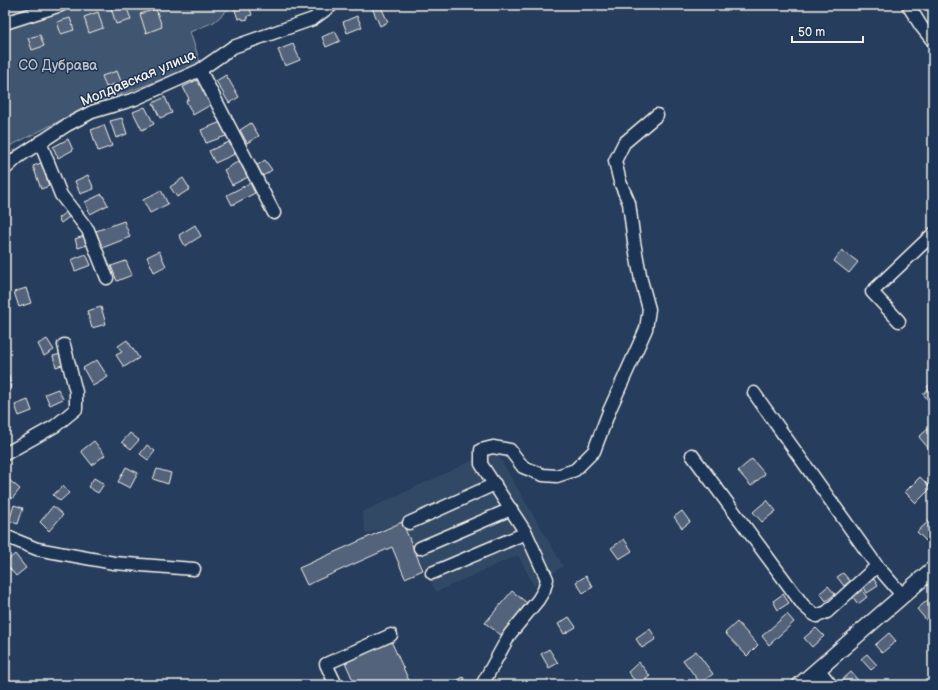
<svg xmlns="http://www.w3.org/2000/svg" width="938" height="690" viewBox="0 0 938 690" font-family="'Balsamiq Sans',sans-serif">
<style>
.built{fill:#334966}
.green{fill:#40546f;stroke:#9aa2ac}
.building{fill:#52647b;stroke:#f4f1e8}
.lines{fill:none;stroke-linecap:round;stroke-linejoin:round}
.minor-casing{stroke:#f4f1e8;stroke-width:15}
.major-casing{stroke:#f4f1e8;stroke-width:18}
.minor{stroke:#1d3557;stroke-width:12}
.major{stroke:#1d3557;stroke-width:15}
.labels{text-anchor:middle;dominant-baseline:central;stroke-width:3;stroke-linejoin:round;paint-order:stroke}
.park-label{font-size:14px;fill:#bec2c4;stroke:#1d3557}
.street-label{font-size:14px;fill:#f4f1e8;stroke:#1d3557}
</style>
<rect width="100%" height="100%" fill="#263d5d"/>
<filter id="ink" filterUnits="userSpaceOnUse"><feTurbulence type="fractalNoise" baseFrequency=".025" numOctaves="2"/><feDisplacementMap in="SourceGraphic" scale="8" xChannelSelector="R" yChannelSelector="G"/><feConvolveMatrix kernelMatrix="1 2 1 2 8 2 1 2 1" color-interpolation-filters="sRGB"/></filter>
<g filter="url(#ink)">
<polygon class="built" points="495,450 563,566 534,586 518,555 436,592 402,522 366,534 362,512"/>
<polygon class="green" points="77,5 233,5 214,22 190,32 201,65 89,106 12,145 5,146 5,29"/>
<g class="building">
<polygon points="121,5 126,5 131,20 116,24 111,8"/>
<polygon points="241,5 249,5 252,15 248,16 248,19 243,20 242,18 238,19 234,7"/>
<polygon points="380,5 388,22 380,26 372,8"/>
<polygon points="156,9 162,27 146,33 140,14"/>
<polygon points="98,12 103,28 89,33 84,17"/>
<polygon points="357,16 362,27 347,33 343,22"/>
<polygon points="70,18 74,30 61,34 57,22"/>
<polygon points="335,31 340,41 326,47 322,37"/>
<polygon points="40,35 44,46 32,50 28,38"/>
<polygon points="293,44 300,60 285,66 278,50"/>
<polygon points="117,71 122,84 115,86 114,84 106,87 102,76"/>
<polygon points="226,75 239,97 229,103 216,81"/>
<polygon points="199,79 212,104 193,115 186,101 189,99 183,87"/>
<polygon points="165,97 172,113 160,118 153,103"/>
<polygon points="145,107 154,124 142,130 133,112"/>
<polygon points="122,118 127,134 116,138 110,121"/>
<polygon points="221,122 226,136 206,143 201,130"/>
<polygon points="251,123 259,136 247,143 240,130"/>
<polygon points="104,125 112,146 98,151 91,130"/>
<polygon points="68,139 73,150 58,158 53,147"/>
<polygon points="229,142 235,154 215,163 209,151"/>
<polygon points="265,160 272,170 263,176 256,166"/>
<polygon points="239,161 248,177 232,185 224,170"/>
<polygon points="41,163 49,186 41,189 33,166"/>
<polygon points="88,175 94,189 80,194 75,181"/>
<polygon points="183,178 190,189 177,197 170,187"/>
<polygon points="250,183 255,193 232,205 227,195"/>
<polygon points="161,190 168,204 150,213 143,200"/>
<polygon points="102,194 108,205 90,214 85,202"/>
<polygon points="66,212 69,217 61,223 58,218"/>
<polygon points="124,221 130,237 102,248 96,231"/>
<polygon points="195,225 201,236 185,246 179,235"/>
<polygon points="84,236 87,245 78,248 75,239"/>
<polygon points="842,250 858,262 849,273 834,261"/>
<polygon points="159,251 166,266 154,272 147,257"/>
<polygon points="86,254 91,265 75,271 71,260"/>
<polygon points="126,261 132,275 117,281 111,266"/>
<polygon points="26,288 31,303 19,307 14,292"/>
<polygon points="101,307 106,324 92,328 87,311"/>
<polygon points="47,339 54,350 44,356 38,344"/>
<polygon points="127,340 139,358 124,367 116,355 122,352 118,346"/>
<polygon points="61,354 65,364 56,367 53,356"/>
<polygon points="97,360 108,377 93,386 83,368"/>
<polygon points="9,375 11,390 5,391 5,376"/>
<polygon points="933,381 933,406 923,394 929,389 927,387"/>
<polygon points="58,389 63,399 50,405 45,394"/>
<polygon points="28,400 32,411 19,416 15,405"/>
<polygon points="930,427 933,430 933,447 930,450 919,437"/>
<polygon points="130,433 139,440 131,449 122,442"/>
<polygon points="94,441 105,455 92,465 81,451"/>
<polygon points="147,445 155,451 148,460 140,454"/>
<polygon points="752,459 765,474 751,486 738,471"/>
<polygon points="126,467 138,473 130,488 118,482"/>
<polygon points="157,469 171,473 168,484 153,479"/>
<polygon points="920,477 931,488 916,503 905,492"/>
<polygon points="94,478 104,484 98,493 88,487"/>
<polygon points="9,480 20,489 12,499 5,493 5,485"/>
<polygon points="63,486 69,493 60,501 53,495"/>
<polygon points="767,500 776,511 762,522 753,512"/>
<polygon points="14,505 23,508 18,524 9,521"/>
<polygon points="53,506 63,515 49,531 40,522"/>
<polygon points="682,511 690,522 682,528 674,517"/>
<polygon points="933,517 933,548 917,532"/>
<polygon points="402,522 423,570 405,578 392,547 307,585 299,568"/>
<polygon points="624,539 632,551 619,559 611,548"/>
<polygon points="15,554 26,568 16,576 5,563"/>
<polygon points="843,573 850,581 844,586 837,577"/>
<polygon points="586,576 593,587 583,593 576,582"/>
<polygon points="874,579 878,586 867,593 863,585"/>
<polygon points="828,586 835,594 826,601 820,593"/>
<polygon points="861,589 867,597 858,604 852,596"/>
<polygon points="512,591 527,603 501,635 485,623"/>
<polygon points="783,594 789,603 778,610 773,601"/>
<polygon points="929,599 933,604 933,618 928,622 917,609"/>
<polygon points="787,614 794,622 769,645 762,636"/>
<polygon points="569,617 576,627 564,634 558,624"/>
<polygon points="737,622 758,645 747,656 725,633"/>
<polygon points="816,628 824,636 812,647 804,638"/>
<polygon points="650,629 656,639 642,648 636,639"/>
<polygon points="889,633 896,641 882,653 875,645"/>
<polygon points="391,641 411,685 355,685 345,662"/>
<polygon points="549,649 558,663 549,668 541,654"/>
<polygon points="696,651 713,674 700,683 683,660"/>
<polygon points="867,654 877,665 871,670 861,659"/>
<polygon points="639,662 650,676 638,685 628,672"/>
<polygon points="851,672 861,684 861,685 847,685 842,680"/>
<polygon points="463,677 468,685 455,685 453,683"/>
</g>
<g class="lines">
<defs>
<g id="minor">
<polyline points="908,5 921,26 933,41"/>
<polyline points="5,23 61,5"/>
<polyline points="200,70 274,213"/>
<polyline points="40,142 61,195 88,230 107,278"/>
<polyline points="5,169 18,157 67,125 92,112 135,99 200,70 233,47 313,19 332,5"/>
<polyline points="899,321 872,292 933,234"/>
<polyline points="754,393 877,566 903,596"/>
<polyline points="5,454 55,426 76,409 76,392 64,345"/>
<polyline points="692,455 803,605 812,613 817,616 827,612 877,566"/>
<polyline points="409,523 495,484"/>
<polyline points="5,536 37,549 114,563 194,569"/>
<polyline points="420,548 511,509"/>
<polyline points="432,573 526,533"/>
<polyline points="818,669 831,685"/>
<polyline points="336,685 326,664 391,635"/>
<polyline points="482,685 510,634 538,600 544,590 547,579 526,533 481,464 481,450 493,447 510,450 523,467 543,475 557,476 575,470 594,451 610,409 646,329 649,309 641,280 634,242 629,203 620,182 615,161 624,143 657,115"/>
</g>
<polyline id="major" points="800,685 933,569"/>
</defs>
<use href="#minor" class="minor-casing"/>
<use href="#major" class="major-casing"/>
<use href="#minor" class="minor"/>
<use href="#major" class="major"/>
</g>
</g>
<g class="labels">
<g class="park-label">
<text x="58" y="65">СО Дубрава</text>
</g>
<g class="street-label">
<text transform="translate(138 78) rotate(-23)">Молдавская улица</text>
</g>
</g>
<rect width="938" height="690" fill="none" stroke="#1d3557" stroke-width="20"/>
<rect x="10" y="10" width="918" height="670" fill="none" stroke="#f4f1e8" stroke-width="1.5" filter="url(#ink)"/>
<path d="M792 36v6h71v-6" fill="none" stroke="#f4f1e8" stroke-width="2"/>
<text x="798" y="36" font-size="12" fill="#f4f1e8" stroke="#1d3557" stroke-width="3" paint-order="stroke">50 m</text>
</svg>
